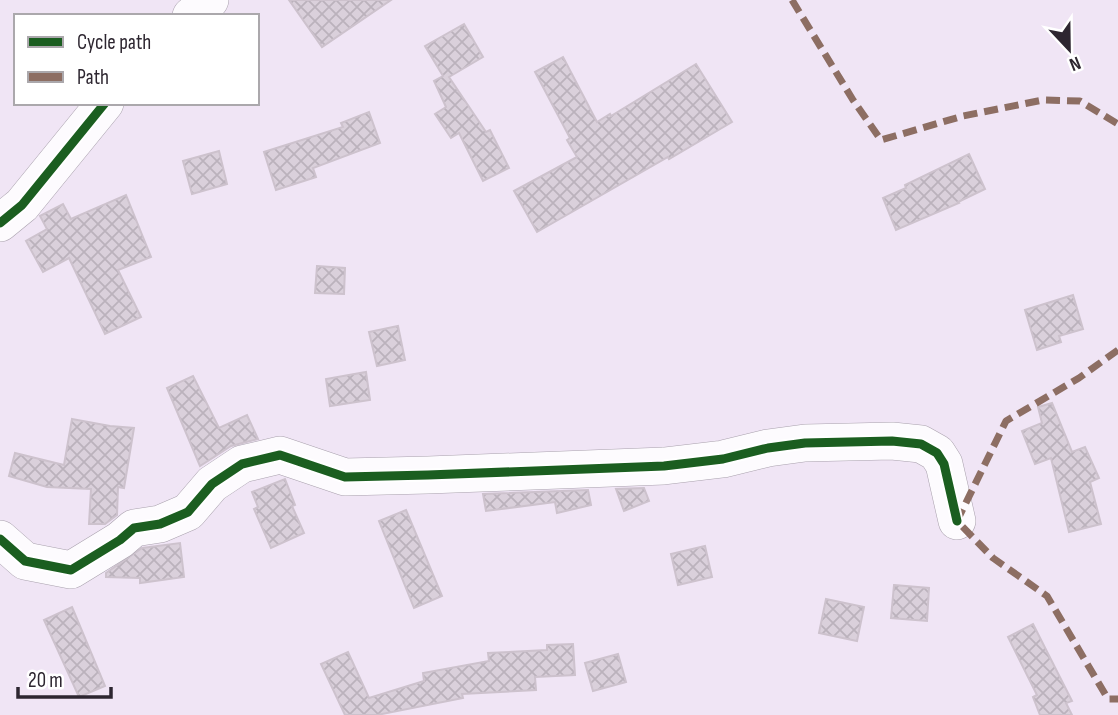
<svg xmlns="http://www.w3.org/2000/svg" width="1118" height="715" viewBox="0 0 1118 715" font-family="'Sofia Sans Condensed',sans-serif">
<style>
.building{fill:url(#building-cross-hatch);stroke:#cdc2cd;stroke-width:2}
.lines{fill:none;stroke-linecap:round;stroke-linejoin:round}
.minor-casing{stroke:#a9a1ad;stroke-width:38}
.minor{stroke:#fdfbfe;stroke-width:37}
.quiet{stroke:#8d6e63;stroke-width:7;stroke-dasharray:14 7;stroke-linecap:butt}
.cycleway-casing{stroke:#fff;stroke-width:13}
.cycleway{stroke:#1b5e20;stroke-width:9}
</style>
<defs>
<pattern id="building-cross-hatch" width="8" height="8" patternUnits="userSpaceOnUse" patternTransform="scale(1.75)"><rect width="8" height="8" fill="#dad0db"/><path d="M0 0l8 8M0 8l8-8" fill="none" stroke="#bbb2bc"/></pattern>
</defs>
<rect width="100%" height="100%" fill="#f0e5f5"/>
<g class="building">
<polygon points="289,0 391,0 322,47"/>
<polygon points="464,24 483,57 449,77 486,132 490,130 509,168 483,181 459,133 451,138 435,114 446,107 434,81 443,76 425,46"/>
<polygon points="563,57 597,122 610,114 611,116 696,64 732,122 669,159 668,157 537,232 514,191 577,157 567,140 570,138 535,72"/>
<polygon points="369,112 380,143 313,168 316,177 276,190 264,152 343,127 341,123"/>
<polygon points="219,151 227,184 192,194 183,161"/>
<polygon points="969,154 985,189 958,202 959,203 896,230 883,198 906,188 905,185"/>
<polygon points="126,195 151,257 118,270 141,317 105,334 69,258 43,272 26,241 47,229 40,216 63,204 71,219"/>
<polygon points="317,266 345,268 344,294 315,293"/>
<polygon points="1073,295 1083,329 1059,336 1061,342 1037,350 1025,310"/>
<polygon points="398,326 405,360 377,366 369,332"/>
<polygon points="366,372 370,400 330,406 326,379"/>
<polygon points="193,376 219,428 247,415 258,439 231,446 200,466 167,388"/>
<polygon points="1052,403 1072,452 1085,447 1099,478 1090,482 1101,524 1069,532 1051,458 1035,464 1022,431 1042,423 1038,407"/>
<polygon points="72,419 110,426 134,428 124,488 118,487 117,515 105,524 89,524 91,489 47,487 9,476 15,453 64,465"/>
<polygon points="285,479 295,505 292,506 304,533 271,548 254,509 258,507 252,492"/>
<polygon points="644,488 649,501 624,511 616,489"/>
<polygon points="588,490 591,505 557,513 555,502 486,511 483,494"/>
<polygon points="406,510 442,596 414,608 379,521"/>
<polygon points="180,543 184,577 140,583 140,578 106,577 106,573 142,548"/>
<polygon points="705,546 712,577 678,585 671,554"/>
<polygon points="894,585 929,588 927,621 891,618"/>
<polygon points="826,599 864,607 857,641 819,633"/>
<polygon points="72,607 105,686 79,697 44,620"/>
<polygon points="1033,624 1072,701 1066,703 1072,715 1040,715 1033,697 1037,695 1008,637"/>
<polygon points="573,644 575,675 535,677 536,690 462,694 463,698 377,715 345,715 321,664 348,652 369,698 424,681 423,673 489,661 488,653 547,650 547,645"/>
<polygon points="618,654 626,682 593,691 585,663"/>
</g>
<g class="lines">
<defs>
<g id="minor">
<polyline points="191,16 210,0"/>
<polyline points="0,223 22,205 105,103"/>
<polyline points="0,539 25,561 71,570 120,540 134,528 160,524 188,512 212,484 242,464 280,455 345,477 428,475 664,466 723,459 768,448 805,443 892,441 921,444 937,453 944,464 957,521"/>
</g>
</defs>
<use href="#minor" class="minor-casing"/>
<use href="#minor" class="minor"/>
<g class="quiet">
<polyline points="792,0 853,100 881,140 963,116 1043,100 1080,101 1118,124"/>
<polyline points="1118,350 1079,378 1006,421 957,521 993,558 1047,596 1108,699 1118,699"/>
</g>
<defs>
<g id="cycleway">
<polyline points="0,223 22,205 105,103"/>
<polyline points="0,539 25,561 71,570 120,540 134,528 160,524 188,512 212,484 242,464 280,455 345,477 428,475 664,466 723,459 768,448 805,443 892,441 921,444 937,453 944,464 957,521"/>
</g>
</defs>
<use href="#cycleway" class="cycleway-casing"/>
<use href="#cycleway" class="cycleway"/>
</g>
<rect x="14" y="14" width="245" height="91" fill="#ffffff" stroke="#aba8ac" stroke-width="2"/>
<rect x="28" y="37" width="35" height="10" fill="#1b5e20" stroke="#aba8ac" stroke-width="2"/>
<text x="77" y="49" font-size="21" fill="#2d2630">Cycle path</text>
<rect x="28" y="72" width="35" height="10" fill="#8d6e63" stroke="#aba8ac" stroke-width="2"/>
<text x="77" y="84" font-size="21" fill="#2d2630">Path</text>
<g transform="translate(1069 49) rotate(158)" stroke="#ffffff" stroke-width="5" paint-order="stroke">
<path d="M0-5L12 26L0 18L-12 26Z" fill="#2d2630"/>
<text y="-10" font-size="19" font-weight="bold" text-anchor="middle" fill="#2d2630">N</text>
</g>
<path d="M18 687v10h93v-10" fill="none" stroke="#2d2630" stroke-width="3.5"/>
<text x="28" y="687" font-size="21" fill="#2d2630" stroke="#ffffff" stroke-width="5" paint-order="stroke">20 m</text>
</svg>
